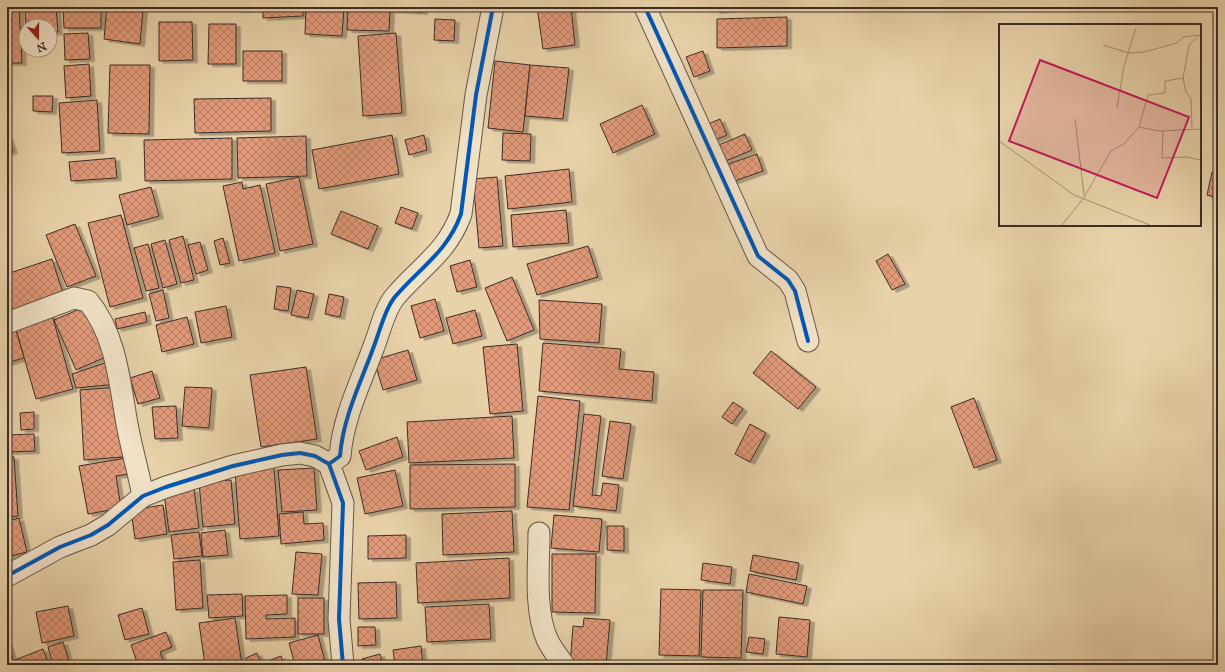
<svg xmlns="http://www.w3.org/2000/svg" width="1225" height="672" viewBox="0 0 1225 672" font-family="'IM FELL Great Primer',serif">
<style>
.building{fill:url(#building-cross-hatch);stroke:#3c2c26;filter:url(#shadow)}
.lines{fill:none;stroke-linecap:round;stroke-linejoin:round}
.minor-casing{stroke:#675647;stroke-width:23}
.minor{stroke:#f0e2c7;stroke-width:21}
.cycleway-casing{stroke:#f0e2c7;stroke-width:6}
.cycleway{stroke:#0057b8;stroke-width:4}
.inset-road{fill:none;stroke:#a39075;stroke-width:1}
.view{fill:#c2185b;fill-opacity:0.15;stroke:#c2185b;stroke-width:2}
.inset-edge{fill:none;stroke:#3c2c26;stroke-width:2}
</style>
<defs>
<pattern id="building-cross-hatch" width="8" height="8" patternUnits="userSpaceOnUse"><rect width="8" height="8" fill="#e29a7a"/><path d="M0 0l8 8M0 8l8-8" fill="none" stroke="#b87e64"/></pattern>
<filter id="shadow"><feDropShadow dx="4.5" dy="2.5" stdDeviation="0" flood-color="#0004"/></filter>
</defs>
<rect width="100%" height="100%" fill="#e8d2a9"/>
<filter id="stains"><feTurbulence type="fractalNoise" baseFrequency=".005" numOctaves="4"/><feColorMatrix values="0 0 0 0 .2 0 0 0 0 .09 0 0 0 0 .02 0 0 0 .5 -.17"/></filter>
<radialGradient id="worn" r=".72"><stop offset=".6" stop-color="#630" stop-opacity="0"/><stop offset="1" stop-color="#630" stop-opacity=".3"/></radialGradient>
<g class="building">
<polygon points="7,7 19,7 22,63 7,63"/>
<polygon points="25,7 56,7 58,32 50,33 50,26 26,26"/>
<polygon points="63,7 101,7 101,28 64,28"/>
<polygon points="107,7 143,10 140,44 104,39"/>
<polygon points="236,7 263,7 263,9 236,10"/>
<polygon points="263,7 303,7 303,16 263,18"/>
<polygon points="306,7 344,7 342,36 305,34"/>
<polygon points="348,7 423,7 423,12 390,10 389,31 347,30"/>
<polygon points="537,7 571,7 575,45 543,49"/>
<polygon points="715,7 757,7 715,11"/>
<polygon points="787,17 787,46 717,48 717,19"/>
<polygon points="435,19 455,20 454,41 434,40"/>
<polygon points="159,22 192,22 193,60 159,61"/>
<polygon points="209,24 236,24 236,64 208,64"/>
<polygon points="88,33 90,59 65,60 64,34"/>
<polygon points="396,33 402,113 363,116 358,36"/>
<rect x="243" y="51" width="39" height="30"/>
<polygon points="703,51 710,71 694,77 686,57"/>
<polygon points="495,61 530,65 523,132 488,128"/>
<polygon points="89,64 91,96 66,98 64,66"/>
<polygon points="110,65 150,65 149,134 108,133"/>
<polygon points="530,65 569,68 563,119 525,116"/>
<polygon points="33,96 53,96 52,112 33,111"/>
<polygon points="271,98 271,131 195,133 194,99"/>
<polygon points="97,100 100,151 62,153 59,103"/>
<polygon points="642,105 655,134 613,153 600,124"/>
<polygon points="720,119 727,135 713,141 706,125"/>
<polygon points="503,133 531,134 530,161 502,160"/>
<polygon points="7,134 13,151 7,153"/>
<polygon points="745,134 752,150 721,163 714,147"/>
<polygon points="392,135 399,174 319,189 312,150"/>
<polygon points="424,135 427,150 409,155 405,140"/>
<polygon points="306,136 307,176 238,178 237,138"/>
<polygon points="232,138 232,179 145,181 144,140"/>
<polygon points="757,154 763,171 729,183 723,166"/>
<polygon points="115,158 117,178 71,181 69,162"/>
<polygon points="569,169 572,202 508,209 505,176"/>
<polygon points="1212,172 1218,174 1218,198 1207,195"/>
<polygon points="299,177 313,244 280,251 266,184"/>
<polygon points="497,177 503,246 479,248 473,179"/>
<polygon points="242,182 243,189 260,185 275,253 239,261 223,186"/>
<polygon points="151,187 159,216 127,225 119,195"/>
<polygon points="401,207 418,213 412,229 395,223"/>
<polygon points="566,210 569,243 513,247 511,215"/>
<polygon points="341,211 378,226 368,249 331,234"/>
<polygon points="121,215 143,298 110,307 88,223"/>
<polygon points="75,224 96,276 67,287 46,235"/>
<polygon points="183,236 194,280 181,283 169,240"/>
<polygon points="223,238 230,263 220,265 214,241"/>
<polygon points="165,240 177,284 163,288 151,244"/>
<polygon points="200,242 208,270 196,274 188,245"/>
<polygon points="148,244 159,288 146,291 134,248"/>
<polygon points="588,246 598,277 537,295 527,264"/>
<polygon points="888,254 905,284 892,290 876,261"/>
<polygon points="52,259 63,293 7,312 7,274"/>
<polygon points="470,260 477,287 457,292 450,266"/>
<polygon points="512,277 534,330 507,341 485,288"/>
<polygon points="277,286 291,288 288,311 274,309"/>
<polygon points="163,290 169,318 156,321 149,294"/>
<polygon points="297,290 314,294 308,318 291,315"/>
<polygon points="329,294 344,297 340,317 325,314"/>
<polygon points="435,299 444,331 420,338 411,306"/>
<polygon points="539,300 602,304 599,343 540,339"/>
<polygon points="87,306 108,356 76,370 54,320"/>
<polygon points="226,306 232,337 201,343 195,312"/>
<polygon points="475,310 482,336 453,344 446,318"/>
<polygon points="145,312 147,322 117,329 115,319"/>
<polygon points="52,315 73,389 36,399 15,326"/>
<polygon points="187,317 194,344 162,352 156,325"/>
<polygon points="14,323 24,358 7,363 7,325"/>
<polygon points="543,343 621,349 619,369 654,372 652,401 539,391"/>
<polygon points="517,344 523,411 490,414 483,347"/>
<polygon points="408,350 417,380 383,390 374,360"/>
<polygon points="771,351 816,387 798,409 753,373"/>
<polygon points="111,361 118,384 76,388 72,374"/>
<polygon points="306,367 317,439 261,447 250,375"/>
<polygon points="152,371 160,398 138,404 130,378"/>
<polygon points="118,387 123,457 84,460 80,390"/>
<polygon points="185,387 212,388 209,428 182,426"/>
<polygon points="538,396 580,401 569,510 527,507"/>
<polygon points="974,398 997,460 974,468 951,407"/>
<polygon points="733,402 743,409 732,424 722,417"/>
<polygon points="176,406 178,438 155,439 152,407"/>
<polygon points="34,412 34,429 21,430 20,413"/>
<polygon points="584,414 601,416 592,495 601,496 603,483 619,485 616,511 573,506"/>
<polygon points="512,416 514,458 409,463 407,422"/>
<polygon points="610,421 631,424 623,479 602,476"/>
<polygon points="750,424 766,433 750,462 735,454"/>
<polygon points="34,434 35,451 7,452 7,435"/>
<polygon points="397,437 403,457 366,470 359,451"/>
<polygon points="7,457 14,457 18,516 7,517"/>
<polygon points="126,458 129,474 116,476 121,508 88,514 79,466"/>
<polygon points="515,464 515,507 410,509 410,465"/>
<polygon points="274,467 279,536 240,539 235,470"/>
<polygon points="314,468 317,510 282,512 278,470"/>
<polygon points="395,470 403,506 365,514 357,478"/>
<polygon points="231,480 235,524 203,527 199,482"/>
<polygon points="194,489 199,528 169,532 164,493"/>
<polygon points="163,505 167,534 135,539 131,510"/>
<polygon points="512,511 514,552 443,555 442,514"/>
<polygon points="303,512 304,524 323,523 324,540 281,544 279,514"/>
<polygon points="554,515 602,519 599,552 551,548"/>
<polygon points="19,518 27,552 7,557 7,521"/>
<polygon points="607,526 624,526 624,551 607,550"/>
<polygon points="225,530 228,555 203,557 201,533"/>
<polygon points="199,532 202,556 174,559 171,535"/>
<polygon points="406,535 406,558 368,559 368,536"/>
<polygon points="296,552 322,554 318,595 292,594"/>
<polygon points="552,554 596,554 595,613 552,612"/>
<polygon points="753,555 799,563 796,580 750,571"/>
<polygon points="509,558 510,598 418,603 416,563"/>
<polygon points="200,560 203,608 176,610 173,562"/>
<polygon points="703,563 732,567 730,584 701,580"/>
<polygon points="749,574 807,586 803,604 746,592"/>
<polygon points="396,582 397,618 359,619 358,583"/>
<polygon points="661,589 701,590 699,656 659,655"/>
<polygon points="703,590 743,590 741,658 701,657"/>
<polygon points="242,594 243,616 209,618 207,595"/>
<polygon points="287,595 287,614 266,615 266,619 295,618 295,637 246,639 245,596"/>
<rect x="298" y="598" width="26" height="36"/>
<polygon points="489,604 491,639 427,642 425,607"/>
<polygon points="68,606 74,636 42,643 36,612"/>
<polygon points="142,608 149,634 125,640 118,615"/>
<polygon points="779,617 810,620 807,657 776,654"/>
<polygon points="235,618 242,665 205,665 199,623"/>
<polygon points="584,618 610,620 606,665 570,665 573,626 583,627"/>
<polygon points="358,627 375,627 376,645 358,646"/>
<polygon points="166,632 172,647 160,652 165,665 138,665 131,645"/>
<polygon points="318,635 326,665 295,665 289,643"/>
<polygon points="749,637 765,639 763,654 746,652"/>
<polygon points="7,641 13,659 7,661"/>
<polygon points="63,642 70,665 53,665 48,647"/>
<polygon points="421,646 423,665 395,665 393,650"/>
<polygon points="43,649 49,665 7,665 7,663"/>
<polygon points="257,653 262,665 249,665 246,658"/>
<polygon points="380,654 383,665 363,665 362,659"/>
<polygon points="281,656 284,665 270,665 268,661"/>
</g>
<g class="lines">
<defs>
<g id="minor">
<polyline points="645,7 758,256 788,280 795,291 808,341"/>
<path d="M7,323L74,298L88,301C115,334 119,377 126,418C130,444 138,469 143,496"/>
<path d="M539,533C539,564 534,610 547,639C551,648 558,657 564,665"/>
<polyline points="7,576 60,547 91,535 108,525 143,496 166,487 233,466 282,455 300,453 315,456 329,464"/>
<path d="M343,665L339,619L343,503L329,464L340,456C343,417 361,382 374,346C380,331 384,311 394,298C419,268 447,253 461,214L476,95L493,7"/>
</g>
</defs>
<use href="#minor" class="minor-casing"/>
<use href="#minor" class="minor"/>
<defs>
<g id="cycleway">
<polyline points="645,7 758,256 788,280 795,291 808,341"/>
<polyline points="7,576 60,547 91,535 108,525 143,496 166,487 233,466 282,455 300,453 315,456 329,464"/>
<path d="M343,665L339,619L343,503L329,464L340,456C343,417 361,382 374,346C380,331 384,311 394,298C419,268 447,253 461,214L476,95L493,7"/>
</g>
</defs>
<use href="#cycleway" class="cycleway-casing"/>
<use href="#cycleway" class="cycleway"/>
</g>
<g transform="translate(999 24)">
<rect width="202" height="202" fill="#e8d2a9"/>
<path class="inset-road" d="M104,21L130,29L145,28L178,19L184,13L200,11M184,54L187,68L192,75L193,104M118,84L125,42L137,4M76,95L85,171M140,103L161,107L202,105M164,107L163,134L188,133L202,136M0,117L75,171L151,201M63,201L84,175L112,127L125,120L140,103L149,71L166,69V57L184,54L190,21L202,10"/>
<path class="view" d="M41,36L190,93L158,174L10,117Z"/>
<rect width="202" height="202" class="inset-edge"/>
</g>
<rect width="1225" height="672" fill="none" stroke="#e8d2a9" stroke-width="24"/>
<rect x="8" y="8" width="1209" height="656" fill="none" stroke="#3c2c26" stroke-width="2"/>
<rect x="12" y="12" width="1201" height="648" fill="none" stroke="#3c2c26"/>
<g transform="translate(38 38) rotate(159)"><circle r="19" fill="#f0e2c7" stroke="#a89987"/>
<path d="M0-3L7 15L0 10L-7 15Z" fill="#8f2418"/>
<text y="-6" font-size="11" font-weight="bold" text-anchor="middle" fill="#3c2c26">N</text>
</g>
<rect width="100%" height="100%" filter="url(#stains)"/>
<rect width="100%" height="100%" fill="url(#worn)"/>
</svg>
